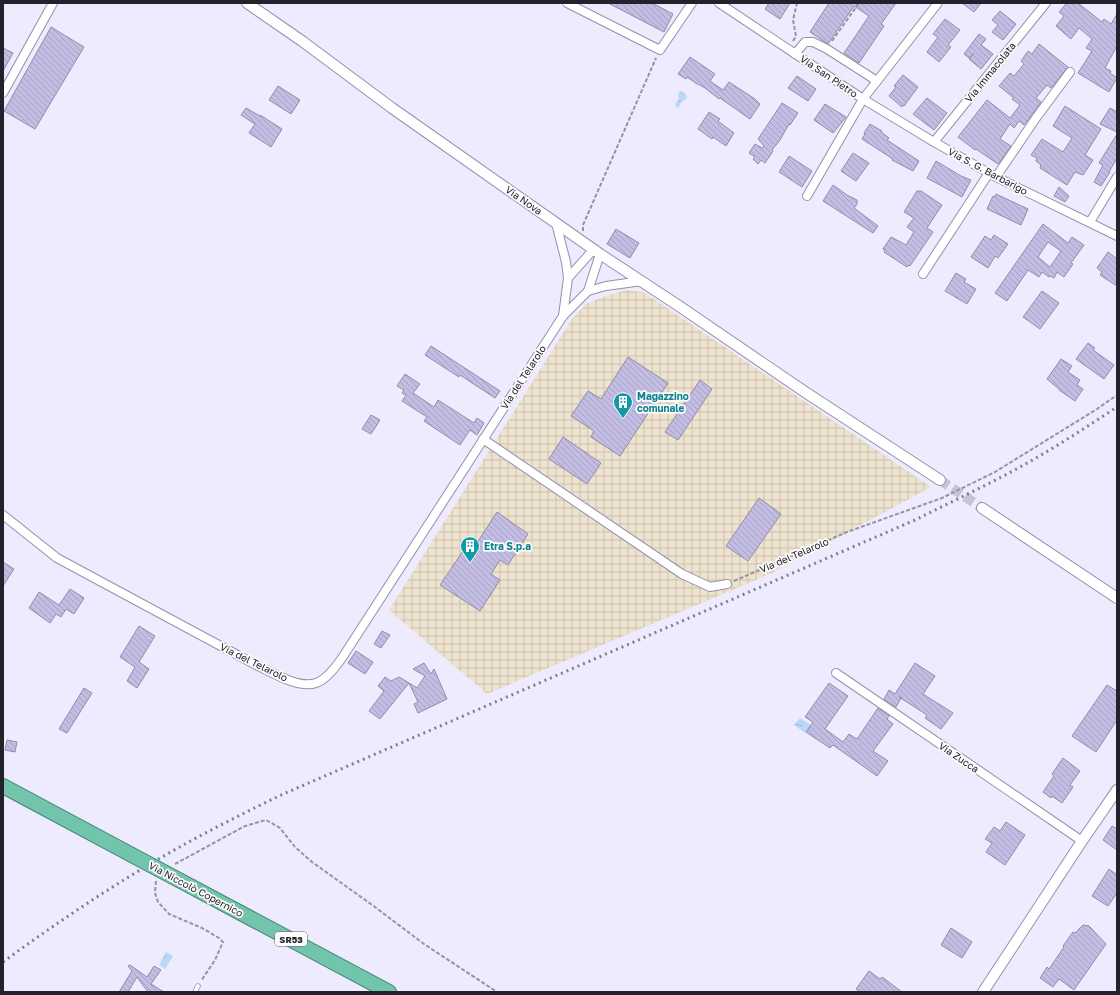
<svg xmlns="http://www.w3.org/2000/svg" width="1120" height="995" viewBox="0 0 1120 995" font-family="'Golos Text',sans-serif">
<style>
.industrial{fill:url(#industrial-grid)}
.water{fill:url(#water-ripples)}
.building{fill:url(#building-back-hatch);stroke:#918ca9;fill-rule:evenodd}
.lines{fill:none;stroke-linecap:round;stroke-linejoin:round}
.tertiary-tunnel{stroke:#c5c3d4;stroke-width:10;stroke-dasharray:10 5;stroke-linecap:butt}
.service-casing{stroke:#9490ad;stroke-width:5.5}
.minor-casing{stroke:#9490ad;stroke-width:10}
.tertiary-casing{stroke:#9490ad;stroke-width:12}
.trunk-casing{stroke:#3f8170;stroke-width:16}
.path{stroke:#9593a3;stroke-width:2;stroke-dasharray:4 2;stroke-linecap:butt}
.service{stroke:#fff;stroke-width:4}
.minor{stroke:#fff;stroke-width:8}
.tertiary{stroke:#fff;stroke-width:10}
.trunk{stroke:#72c4aa;stroke-width:14}
.rail{stroke:#817f8e;stroke-width:3;stroke-dasharray:2 4;stroke-linecap:butt}
.trunk-bridge-casing{stroke:#3f8170;stroke-width:16;stroke-linecap:butt}
.trunk-bridge{stroke:#72c4aa;stroke-width:14}
.labels{text-anchor:middle;dominant-baseline:central;stroke-width:3.5;stroke-linejoin:round;paint-order:stroke}
.shield{fill:#fbfbfb;stroke:#63626a;stroke-width:1}
.shield-label{font-size:9px;font-weight:bold;fill:#22212c}
.street-label{font-size:10px;fill:#22212c;stroke:#fbfbfb}
.culture-label{font-size:10px;font-weight:bold;fill:#0d838f;stroke:#fbfbfb;text-anchor:start}
</style>
<defs>
<pattern id="industrial-grid" width="8" height="8" patternUnits="userSpaceOnUse"><rect width="8" height="8" fill="#ede3ce"/><path d="M0 4h8M4 0v8" fill="none" stroke="#cbc2b1"/></pattern>
<pattern id="water-ripples" width="26" height="14" patternUnits="userSpaceOnUse"><rect width="26" height="14" fill="#bcd7f6"/><path d="M2 4q2-2 4 0t4 0M15 11q2-2 4 0t4 0" fill="none" stroke="#a1b8d3"/></pattern>
<pattern id="building-back-hatch" width="6" height="6" patternUnits="userSpaceOnUse"><rect width="6" height="6" fill="#c3bde3"/><path d="M-1 5l2 2M0 0l6 6M5-1l2 2" fill="none" stroke="#a7a2c3"/></pattern>
</defs>
<rect width="100%" height="100%" fill="#eeebfe"/>
<polygon class="industrial" points="627,290 645,293 931,487 772,573 487,694 389,610 572,319 586,304 608,295"/>
<g class="water">
<path d="M680,91C684,91 686,93 687,98L686,99L681,102L679,107L678,108L675,105L679,98L678,94Z"/>
<polygon points="800,718 811,725 805,733 794,725"/>
<polygon points="166,952 173,956 165,969 159,965"/>
</g>
<g class="building">
<polygon points="608,3 652,3 673,14 664,32"/>
<polygon points="769,3 790,3 780,19 765,9"/>
<polygon points="829,3 896,3 881,24 884,26 859,63 844,53 869,16 854,6 828,44 810,32"/>
<polygon points="962,3 981,3 974,12"/>
<polygon points="1067,3 1078,3 1102,22 1104,19 1111,24 1117,14 1117,46 1105,68 1111,71 1110,73 1117,78 1109,92 1078,73 1092,51 1086,48 1092,39 1079,28 1071,39 1056,26 1064,16 1059,12"/>
<polygon points="1000,11 1016,24 1003,40 992,32 998,25 992,20"/>
<polygon points="945,19 960,30 948,45 951,47 939,62 927,52 938,37 933,34"/>
<polygon points="51,27 84,47 35,129 4,111"/>
<polygon points="979,34 986,39 981,45 993,54 981,69 969,59 974,53 969,58 964,54"/>
<polygon points="1039,44 1068,67 1051,88 1047,85 1036,98 1041,102 1024,125 1019,121 1014,128 1010,124 1000,139 1011,146 998,164 976,149 975,150 958,137 987,100 1010,118 1020,105 1012,99 1014,98 999,86 1010,73 1014,76 1024,64 1021,61 1028,51 1032,54"/>
<polygon points="3,48 13,53 3,71"/>
<polygon points="690,57 715,74 710,81 723,90 729,82 755,99 760,104 750,119 720,98 719,99 705,88 698,84 697,84 687,77 686,79 678,74"/>
<polygon points="903,75 918,87 904,106 903,105 902,107 889,96 896,87 894,86"/>
<polygon points="797,76 816,89 808,101 788,88"/>
<polygon points="278,86 300,100 291,114 269,100"/>
<polygon points="927,98 947,113 934,130 913,114"/>
<polygon points="782,103 798,113 790,125 789,124 780,140 772,150 773,151 765,163 761,160 758,164 753,159 755,157 749,153 755,144 762,148 764,146 758,139"/>
<polygon points="825,104 846,117 833,133 814,120"/>
<polygon points="1065,106 1101,129 1085,155 1093,160 1083,175 1075,172 1067,185 1040,168 1041,165 1036,161 1037,158 1031,155 1042,139 1063,152 1072,138 1053,126"/>
<polygon points="246,108 260,116 260,115 282,129 271,147 249,133 255,124 241,115"/>
<polygon points="1110,108 1117,112 1117,132 1100,124"/>
<polygon points="709,112 720,119 718,121 734,133 726,146 713,137 712,139 698,129"/>
<polygon points="870,124 882,131 881,132 889,138 887,140 919,161 913,171 892,160 893,159 862,139 865,134 864,133"/>
<polygon points="1117,134 1117,158 1109,172 1110,172 1101,186 1094,182 1103,165 1099,163"/>
<polygon points="853,153 869,163 856,181 841,171"/>
<polygon points="789,156 812,171 802,187 779,172"/>
<polygon points="936,161 961,176 971,180 962,197 927,178"/>
<polygon points="833,185 847,195 857,200 857,204 854,208 878,226 873,233 823,201"/>
<polygon points="1059,187 1069,196 1065,202 1054,196"/>
<polygon points="917,191 921,191 942,205 927,228 933,232 910,266 908,265 907,267 884,252 885,250 883,249 891,237 906,245 914,232 907,227 914,218 904,212"/>
<polygon points="996,194 1028,209 1021,225 987,209 993,196 995,197"/>
<path d="M1043,224L1068,243L1072,237L1084,245L1071,263L1073,264L1064,277L1057,272L1054,278L1050,276L1049,277L1042,272L1039,277L1028,270L1007,301L995,293ZM1048,242L1061,251L1050,267L1038,257Z"/>
<polygon points="616,229 639,243 630,258 607,244"/>
<polygon points="994,235 1008,244 998,258 995,256 988,268 971,257 985,236 991,240"/>
<polygon points="1108,252 1117,259 1117,286 1100,275 1102,272 1097,268"/>
<polygon points="956,273 966,279 964,282 976,289 967,304 945,291"/>
<polygon points="1042,291 1059,303 1040,329 1023,317"/>
<polygon points="1088,343 1095,348 1093,350 1114,365 1104,379 1076,359"/>
<polygon points="431,346 500,391 495,398 460,375 459,377 425,355"/>
<polygon points="628,357 668,383 620,456 591,437 594,431 571,416 588,391 601,399"/>
<polygon points="1061,359 1072,366 1068,372 1080,380 1077,385 1083,389 1075,401 1059,390 1059,389 1047,379"/>
<polygon points="405,374 420,384 413,393 434,407 438,400 474,423 477,418 484,423 477,435 470,430 460,445 424,421 427,417 402,401 406,395 402,393 404,390 397,386"/>
<polygon points="700,380 712,389 678,440 665,432"/>
<polygon points="371,415 380,420 371,434 362,429"/>
<polygon points="563,437 601,463 587,484 549,459"/>
<polygon points="759,498 781,514 748,561 726,546"/>
<polygon points="497,512 528,534 508,565 500,560 491,574 500,580 480,611 440,585 467,545 473,549"/>
<polygon points="3,562 14,569 3,586"/>
<polygon points="70,589 84,598 74,614 66,609 61,617 56,614 50,623 29,608 39,592 59,605"/>
<polygon points="139,626 155,636 139,662 149,669 137,688 127,681 135,667 120,657"/>
<polygon points="382,631 390,635 381,648 374,644"/>
<polygon points="356,651 373,662 365,674 348,663"/>
<polygon points="424,663 431,674 434,669 447,699 418,713 414,704 418,702 409,683 417,688 425,676 413,669"/>
<polygon points="915,663 935,676 923,694 953,713 941,729 925,718 927,715 899,697 901,698 896,707 884,699 889,690 895,694"/>
<polygon points="385,677 391,681 399,677 409,683 380,719 369,711 384,691 378,686"/>
<polygon points="829,683 848,696 825,729 843,742 849,734 857,739 878,708 889,716 887,719 893,724 873,751 888,761 877,776 833,745 830,748 806,732 813,722 805,717"/>
<polygon points="1107,685 1117,691 1117,720 1096,752 1072,736"/>
<polygon points="84,688 92,693 67,733 59,729"/>
<polygon points="7,740 17,742 15,752 5,750"/>
<polygon points="1063,758 1080,771 1070,785 1073,787 1062,803 1052,796 1051,798 1043,792 1054,776 1052,774"/>
<polygon points="1006,822 1025,835 1005,865 986,852 992,843 985,839 994,827 1000,831"/>
<polygon points="1112,826 1117,829 1117,850 1103,840"/>
<polygon points="1109,869 1117,875 1117,893 1108,906 1092,896"/>
<polygon points="1083,925 1089,926 1106,944 1074,990 1059,979 1053,987 1040,978 1047,967 1049,969 1064,947 1063,946 1073,932 1075,933"/>
<polygon points="951,928 972,942 962,958 941,945"/>
<polygon points="130,965 147,977 154,966 161,970 151,984 164,992 148,992 137,977 128,992 119,992 132,971 128,966"/>
<polygon points="869,971 880,979 882,977 902,992 861,992 856,989"/>
</g>
<g class="lines">
<polyline class="tertiary-tunnel" points="940,480 982,508"/>
<defs>
<polyline id="service" points="195,992 198,986"/>
<g id="minor">
<polyline points="567,3 660,50 692,3"/>
<polyline points="719,3 863,99 934,142 996,177 1117,236"/>
<polyline points="795,54 805,42 813,42 827,49 877,81"/>
<polyline points="3,93 53,3"/>
<polyline points="934,142 1046,3"/>
<polyline points="996,177 1036,118 1070,72"/>
<polyline points="807,196 863,99 938,3"/>
<polyline points="1090,222 1117,177"/>
<polyline points="556,223 566,262 568,278 563,316"/>
<polyline points="923,274 989,173"/>
<polyline points="568,278 594,249"/>
<polyline points="588,291 600,254"/>
<polyline points="483,439 682,574 710,587 727,584"/>
<path d="M3,515L57,558L258,666C273,673 299,689 316,683C326,680 338,664 344,655L563,316L588,291L606,286L642,281"/>
<polyline points="836,673 1082,841"/>
</g>
<g id="tertiary">
<polyline points="247,3 302,41 392,108 600,254 679,306 805,392 940,480"/>
<polyline points="982,508 1117,598"/>
<polyline points="983,992 1082,841 1117,790"/>
</g>
<g id="trunk">
<polyline points="3,786 130,854"/>
<polyline points="192,887 389,992"/>
</g>
</defs>
<use href="#service" class="service-casing"/>
<use href="#minor" class="minor-casing"/>
<use href="#tertiary" class="tertiary-casing"/>
<use href="#trunk" class="trunk-casing"/>
<g class="path">
<polyline points="793,41 796,36 793,20 797,3"/>
<polyline points="832,41 859,3"/>
<polyline points="583,231 583,225 656,58"/>
<polyline points="734,581 847,532 942,498 995,472 1097,409 1117,395"/>
<polyline points="175,864 245,826 266,820 280,828 295,847 312,862 375,907 424,944 497,992"/>
<polyline points="156,881 155,893 158,902 169,914 202,928 219,938 223,942 215,960 201,981"/>
</g>
<use href="#service" class="service"/>
<use href="#minor" class="minor"/>
<use href="#tertiary" class="tertiary"/>
<use href="#trunk" class="trunk"/>
<path class="rail" d="M3,962C59,921 116,883 176,849C210,830 246,812 281,795L915,520C953,501 992,483 1029,462C1059,445 1088,426 1117,407"/>
<defs>
<polyline id="trunk-bridge" points="130,854 192,887"/>
</defs>
<use href="#trunk-bridge" class="trunk-bridge-casing"/>
<use href="#trunk-bridge" class="trunk-bridge"/>
</g>
<defs>
<symbol id="building-pin" viewBox="-11 -11 22 30"><path d="M0 17L-7.5 6A9.5 9.5 0 1 1 7.5 6Z" fill="#0f9aa8" stroke="#fbfbfb"/><path d="M-4-6H4V6H1V3H-1V6H-4ZM-2.5-4.3h1.7v1.8h-1.7ZM.8-4.3h1.7v1.8H.8ZM-2.5-1h1.7V.8h-1.7ZM.8-1h1.7V.8H.8Z" fill="#fff"/></symbol>
</defs>
<g fill-rule="evenodd">
<use href="#building-pin" x="612" y="391" width="22" height="30"/>
<use href="#building-pin" x="459" y="535" width="22" height="30"/>
</g>
<g class="labels">
<rect class="shield" x="275" y="932" width="32" height="14" rx="3"/>
<g class="shield-label">
<text x="291" y="939">SR53</text>
</g>
<g class="street-label">
<text transform="translate(990 72) rotate(-51)">Via Immacolata</text>
<text transform="translate(829 76) rotate(34)">Via San Pietro</text>
<text transform="translate(988 171) rotate(28)">Via S. G. Barbarigo</text>
<text transform="translate(524 200) rotate(35)">Via Nova</text>
<text transform="translate(523 377) rotate(-57)">Via del Telarolo</text>
<text transform="translate(794 555) rotate(-23)">Via del Telarolo</text>
<text transform="translate(254 662) rotate(26)">Via del Telarolo</text>
<text transform="translate(959 757) rotate(34)">Via Zucca</text>
<text transform="translate(196 889) rotate(28)">Via Niccolò Copernico</text>
</g>
<g class="culture-label">
<text x="637" y="396">Magazzino<tspan x="637" dy="12">comunale</tspan></text>
<text x="484" y="546">Etra S.p.a</text>
</g>
</g>
<rect width="1120" height="995" fill="none" stroke="#22212c" stroke-width="8"/>
</svg>
